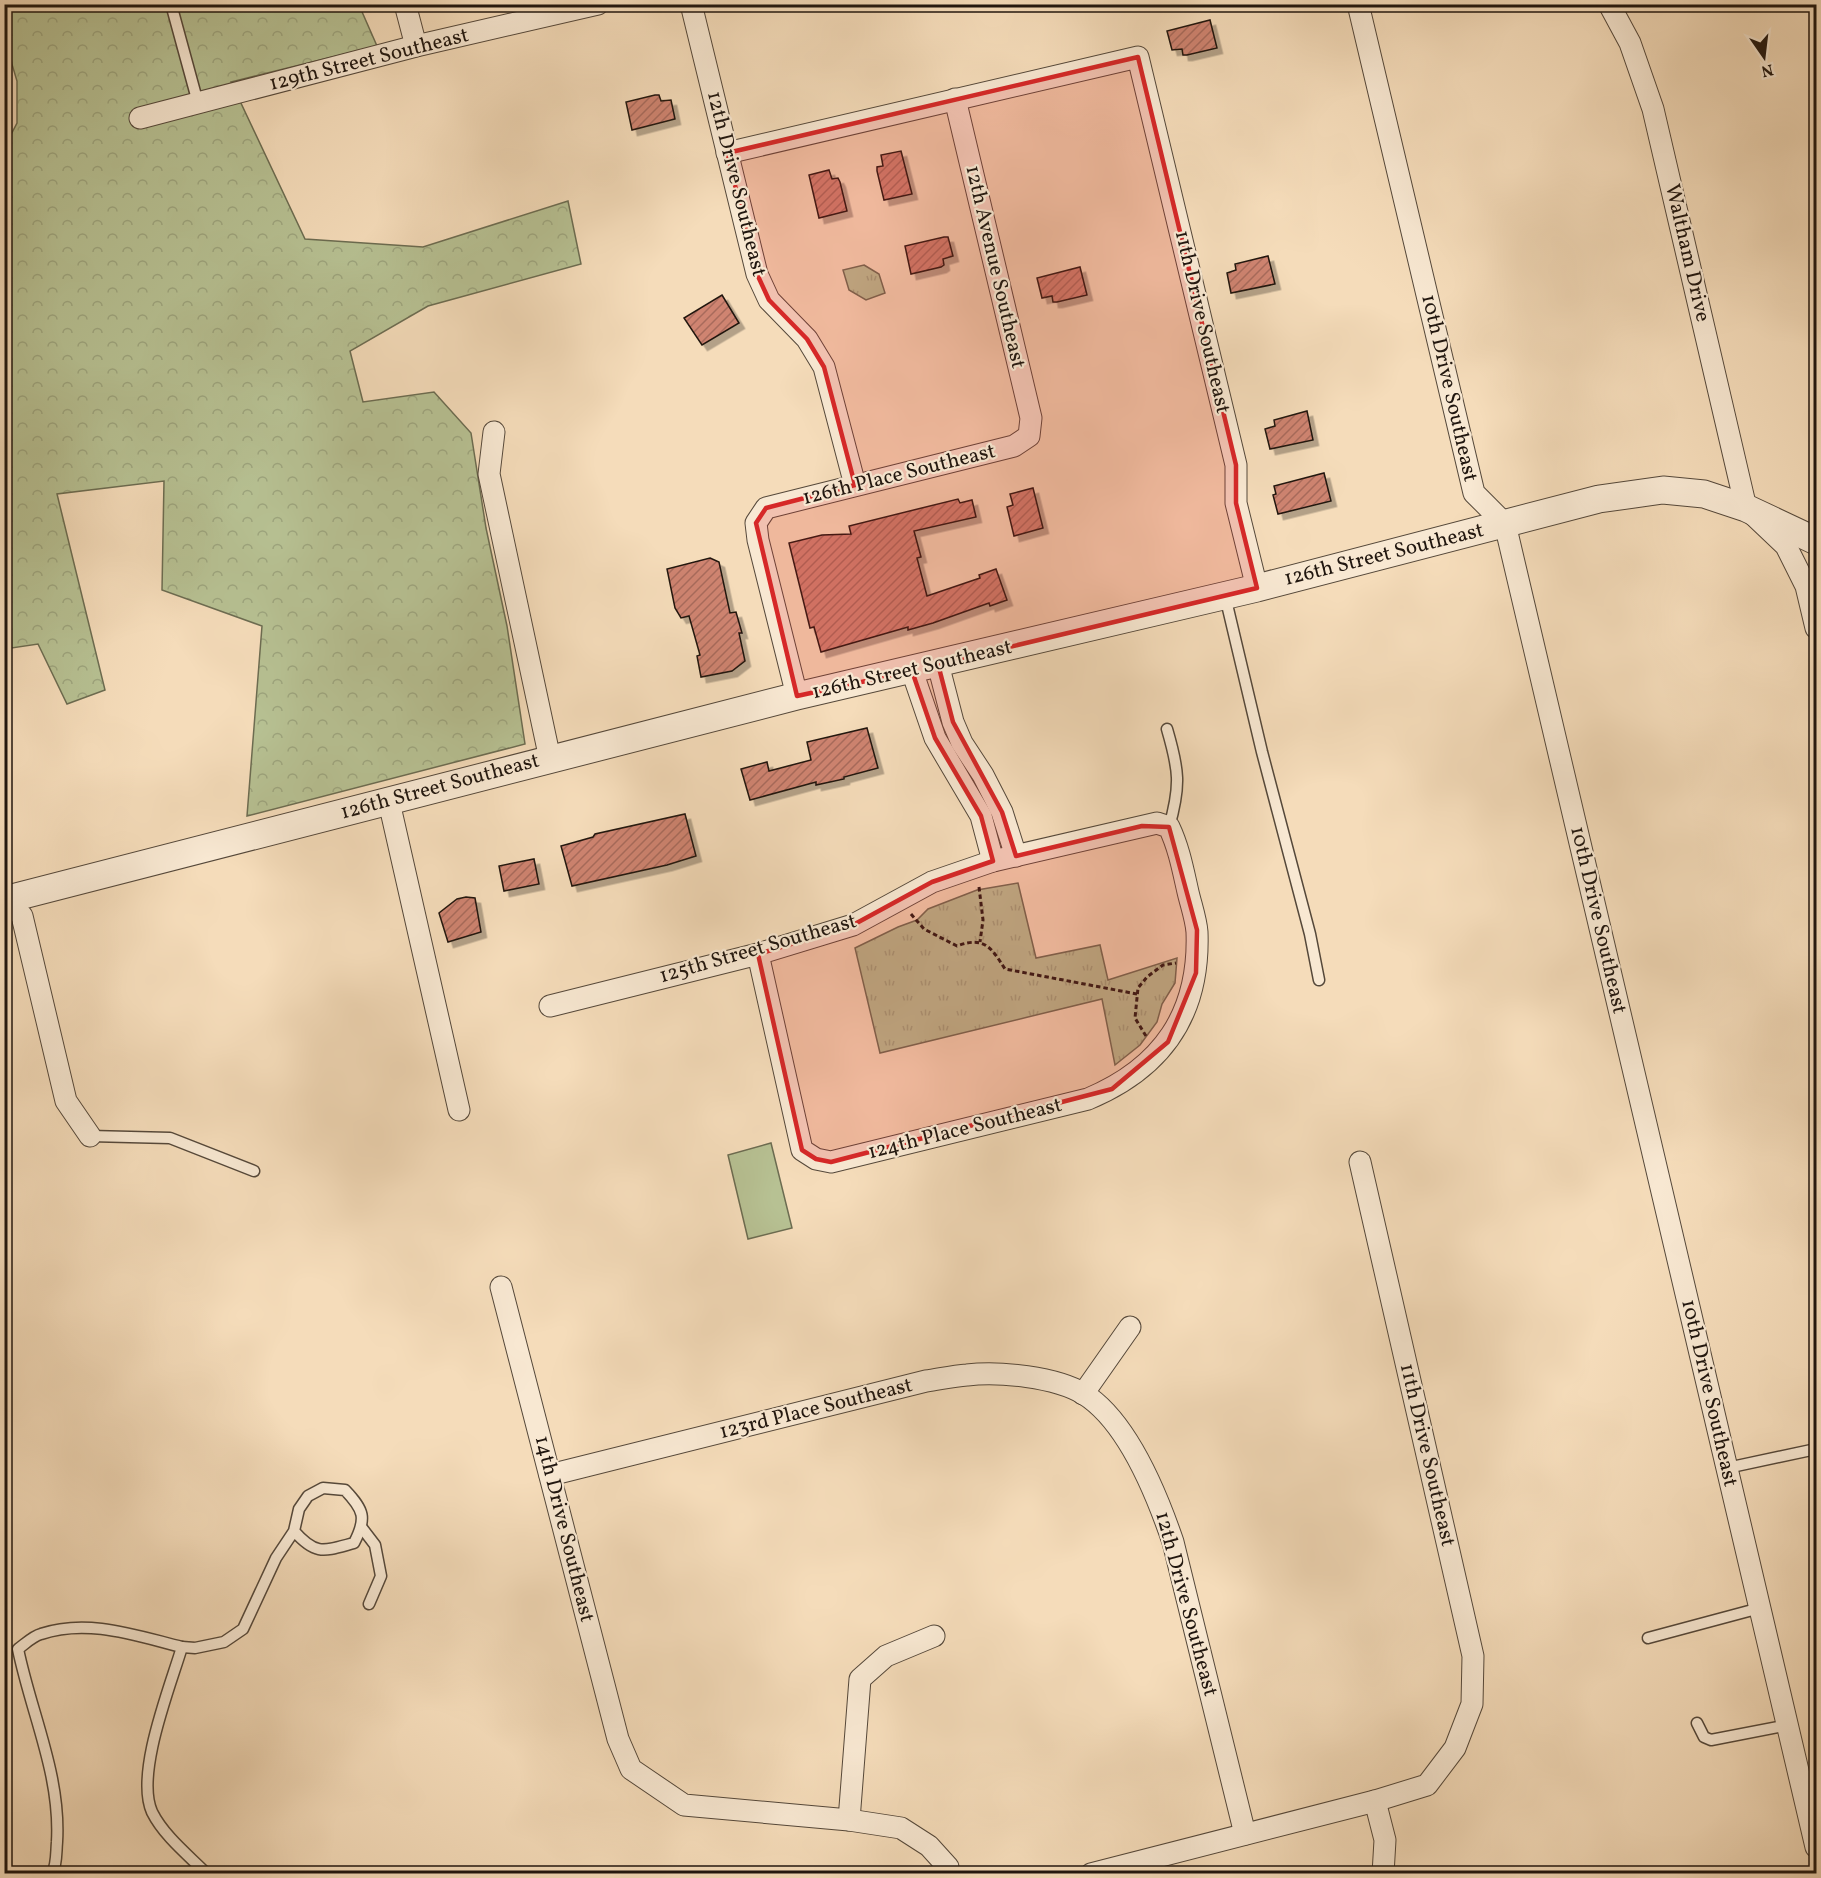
<svg xmlns="http://www.w3.org/2000/svg" width="1821" height="1878" viewBox="0 0 1821 1878" font-family="Vollkorn,serif">
<style>
.forest{fill:url(#forest-crowns);stroke:#6c6c51;stroke-width:1.5}
.park{fill:url(#park-tufts);stroke:#6c6c51;stroke-width:1.5}
.pitch{fill:#b7c193;stroke:#6c6c51;stroke-width:1.5}
.building{fill:url(#building-hatch);stroke:#20160f;stroke-width:1.5;filter:url(#shadow)}
.lines{fill:none;stroke-linecap:round;stroke-linejoin:round}
.service-casing{stroke:#55483a;stroke-width:13}
.minor-casing{stroke:#55483a;stroke-width:23}
.tertiary-casing{stroke:#55483a;stroke-width:29}
.path{stroke:#20160f;stroke-width:3;stroke-dasharray:4.5 3;stroke-linecap:butt}
.service{stroke:#f8e8d2;stroke-width:10}
.minor{stroke:#f8e8d2;stroke-width:21}
.tertiary{stroke:#f8e8d2;stroke-width:27}
.marked{fill:#d62828;fill-opacity:0.2;stroke:#d62828;stroke-width:4.5;stroke-linejoin:round}
.labels{text-anchor:middle;dominant-baseline:central;stroke-width:4.5;stroke-linejoin:round;paint-order:stroke}
.street-label{font-size:21px;fill:#20160f;stroke:#f8e8d2}
</style>
<defs>
<pattern id="forest-crowns" width="20" height="18" patternUnits="userSpaceOnUse" patternTransform="scale(1.5)"><rect width="20" height="18" fill="#b7c193"/><path d="M2 6a3 3 0 1 1 6 0M12 15a3 3 0 1 1 6 0" fill="none" stroke="#9da57e"/></pattern>
<pattern id="park-tufts" width="24" height="20" patternUnits="userSpaceOnUse" patternTransform="scale(1.5)"><rect width="24" height="20" fill="#b7c193"/><path d="M3 7l-1-3M5 7V3M7 7l1-3M15 17l-1-3M17 17v-4M19 17l1-3" fill="none" stroke="#9da57e"/></pattern>
<pattern id="building-hatch" width="6" height="6" patternUnits="userSpaceOnUse" patternTransform="scale(1.5)"><rect width="6" height="6" fill="#cf8471"/><path d="M-1 1l2-2M0 6l6-6M5 7l2-2" fill="none" stroke="#a86b5b"/></pattern>
<filter id="shadow"><feDropShadow dx="5.5" dy="5.5" stdDeviation="0" flood-color="#0004"/></filter>
</defs>
<rect width="100%" height="100%" fill="#f5dcba"/>
<filter id="stains"><feTurbulence type="fractalNoise" baseFrequency=".00333" numOctaves="4"/><feColorMatrix values="0 0 0 0 .2 0 0 0 0 .09 0 0 0 0 .02 0 0 0 .5 -.17"/></filter>
<radialGradient id="worn" r=".72"><stop offset=".6" stop-color="#630" stop-opacity="0"/><stop offset="1" stop-color="#630" stop-opacity=".3"/></radialGradient>
<polygon class="forest" points="205,4 206,8 224,4 359,5 377,46 231,82 305,239 423,247 568,201 581,264 428,306 350,351 363,402 434,392 471,433 486,528 507,626 525,744 247,816 262,626 162,590 164,481 57,494 105,690 67,704 38,644 5,649 4,148 17,123 17,81 5,41 5,5"/>
<g class="park">
<polygon points="864,265 879,274 885,293 866,300 849,290 843,270"/>
<polygon points="1018,883 1036,958 1100,945 1108,980 1177,958 1175,983 1162,1004 1157,1022 1140,1045 1115,1065 1102,999 880,1053 855,948 898,927 917,920 928,909 977,890"/>
</g>
<polygon class="pitch" points="771,1143 792,1228 748,1239 728,1155"/>
<g class="building">
<polygon points="1210,20 1217,48 1187,55 1183,55 1182,49 1172,50 1167,31"/>
<polygon points="655,95 659,95 661,101 671,100 675,119 632,130 626,102"/>
<polygon points="901,151 912,194 884,200 877,171 877,167 883,166 881,155"/>
<polygon points="829,170 832,179 838,178 840,182 847,211 819,218 809,175"/>
<polygon points="944,237 948,237 953,256 943,259 944,265 941,267 911,274 905,246"/>
<polygon points="1268,256 1275,284 1231,293 1227,273 1236,270 1235,264"/>
<polygon points="1080,267 1087,295 1057,302 1053,302 1052,296 1042,298 1037,278"/>
<polygon points="722,295 739,323 702,345 684,318"/>
<polygon points="1307,411 1313,440 1270,449 1265,429 1275,426 1274,420"/>
<polygon points="1324,473 1331,501 1278,514 1273,495 1276,494 1274,486"/>
<polygon points="1033,488 1043,528 1014,536 1007,507 1013,505 1010,494"/>
<polygon points="958,499 960,503 972,500 976,517 914,531 921,557 917,558 927,596 980,578 979,575 996,569 1007,600 990,606 989,603 933,623 908,630 908,627 821,652 814,627 810,628 789,543 822,535 851,534 849,526"/>
<polygon points="710,558 719,562 730,613 736,612 742,633 739,633 745,661 732,671 701,677 697,656 700,655 689,616 681,618 675,608 667,569"/>
<polygon points="867,728 878,768 844,777 844,779 816,785 816,782 750,800 741,769 767,762 769,771 811,760 807,742"/>
<polygon points="685,814 696,856 667,865 572,886 561,846 593,837 595,834"/>
<polygon points="534,859 539,884 504,891 499,866"/>
<polygon points="466,897 475,898 481,932 448,942 439,913 457,899"/>
</g>
<g class="lines">
<defs>
<g id="service">
<polyline points="171,4 198,103"/>
<polyline points="1225,596 1262,752 1310,934 1319,980"/>
<path d="M1167,729C1179,770 1181,785 1169,827"/>
<polyline points="90,1136 170,1138 254,1171"/>
<polyline points="1727,1468 1816,1449"/>
<polyline points="362,1528 375,1545 381,1576 369,1604"/>
<polyline points="1648,1638 1760,1608"/>
<path d="M182,1647L195,1648L224,1642L243,1629L276,1558L294,1531L299,1509L308,1496L323,1488L345,1490C364,1510 367,1518 354,1543C324,1551 316,1556 294,1531"/>
<polyline points="1697,1723 1704,1737 1711,1740 1788,1725"/>
<path d="M52,1874C57,1864 56,1853 57,1842C61,1775 31,1713 18,1649C25,1644 33,1636 41,1634C88,1618 137,1636 182,1647C170,1687 135,1774 152,1812C164,1836 188,1855 207,1874"/>
</g>
<g id="minor">
<polyline points="405,4 416,46"/>
<polyline points="691,4 757,274 769,300 807,339 824,367 855,485"/>
<polyline points="1358,4 1474,493 1505,524 1816,1847"/>
<polyline points="1609,4 1630,43 1653,109 1746,508 1786,546 1806,586 1816,628"/>
<polyline points="140,118 416,46 598,4"/>
<polyline points="727,153 1138,57 1236,465 1236,503 1257,588"/>
<polyline points="494,432 489,474 550,759"/>
<polyline points="938,664 953,722 962,743 983,775 1002,812 1016,856"/>
<polyline points="912,671 935,738 981,816 993,861"/>
<polyline points="797,696 758,540 756,523 766,508 1014,446 1029,436 1031,418 955,99"/>
<polyline points="389,802 459,1110"/>
<polyline points="4,897 22,916 66,1101 90,1136"/>
<path d="M550,1006L758,954L853,925L932,882L993,861L1157,823L1169,827C1179,848 1183,870 1188,892C1191,905 1196,919 1197,932C1200,1014 1162,1068 1088,1099L831,1162L816,1159L802,1150L758,954"/>
<polyline points="501,1287 618,1739 631,1769 684,1805 849,1820 901,1828 929,1846 948,1867 949,1874"/>
<polyline points="1083,1394 1130,1327"/>
<path d="M550,1475L926,1381C940,1379 953,1376 967,1375C999,1371 1056,1377 1084,1394C1127,1421 1157,1495 1173,1542L1245,1834"/>
<polyline points="1375,1801 1385,1840 1383,1874"/>
<polyline points="849,1820 860,1679 886,1656 934,1636"/>
<polyline points="1091,1874 1375,1801 1427,1785 1455,1748 1472,1704 1473,1656 1360,1162"/>
</g>
<polyline id="tertiary" points="4,900 797,696 1257,588 1599,499 1663,490 1704,494 1746,508 1816,541"/>
</defs>
<use href="#service" class="service-casing"/>
<use href="#minor" class="minor-casing"/>
<use href="#tertiary" class="tertiary-casing"/>
<g class="path">
<polyline points="979,887 983,920 980,942"/>
<path d="M911,914L924,929L957,946C984,936 991,947 1005,969L1137,994"/>
<polyline points="1146,1036 1135,1018 1138,988 1147,977 1163,965 1176,963"/>
</g>
<use href="#service" class="service"/>
<use href="#minor" class="minor"/>
<use href="#tertiary" class="tertiary"/>
</g>
<path class="marked" d="M1138,57L1236,465V503L1257,588L938,664L953,722L1002,812L1016,856L1142,826L1169,827L1197,930L1196,973L1168,1042L1112,1089L831,1162L816,1159L802,1150L758,954L853,925L932,882L993,861L981,816L935,738L912,671L797,696L756,523L766,508L855,485L824,367L807,339L769,300L757,274L727,153Z"/>
<g class="labels">
<g class="street-label">
<text transform="translate(369 60) rotate(-14)">129th Street Southeast</text>
<text transform="translate(736 184) rotate(76)">12th Drive Southeast</text>
<text transform="translate(1687 253) rotate(77)">Waltham Drive</text>
<text transform="translate(995 267) rotate(77)">12th Avenue Southeast</text>
<text transform="translate(1202 322) rotate(77)">11th Drive Southeast</text>
<text transform="translate(1449 388) rotate(77)">10th Drive Southeast</text>
<text transform="translate(899 475) rotate(-14)">126th Place Southeast</text>
<text transform="translate(1384 555) rotate(-14)">126th Street Southeast</text>
<text transform="translate(912 670) rotate(-13)">126th Street Southeast</text>
<text transform="translate(440 787) rotate(-15)">126th Street Southeast</text>
<text transform="translate(1598 920) rotate(77)">10th Drive Southeast</text>
<text transform="translate(758 949) rotate(-16)">125th Street Southeast</text>
<text transform="translate(965 1129) rotate(-14)">124th Place Southeast</text>
<text transform="translate(1709 1393) rotate(77)">10th Drive Southeast</text>
<text transform="translate(816 1409) rotate(-14)">123rd Place Southeast</text>
<text transform="translate(1427 1455) rotate(77)">11th Drive Southeast</text>
<text transform="translate(564 1529) rotate(76)">14th Drive Southeast</text>
<text transform="translate(1186 1604) rotate(75)">12th Drive Southeast</text>
</g>
</g>
<rect width="1821" height="1878" fill="none" stroke="#f5dcba" stroke-width="24"/>
<rect x="6" y="6" width="1809" height="1866" fill="none" stroke="#20160f" stroke-width="3"/>
<rect x="12" y="12" width="1797" height="1854" fill="none" stroke="#20160f" stroke-width="1.5"/>
<g transform="translate(1764 57) rotate(166)" stroke="#f8e8d2" stroke-width="4.5" paint-order="stroke">
<path d="M0-4.5L10 22L0 15L-10 22Z" fill="#20160f"/>
<text y="-9" font-size="16" font-weight="bold" text-anchor="middle" fill="#20160f">N</text>
</g>
<rect width="100%" height="100%" filter="url(#stains)"/>
<rect width="100%" height="100%" fill="url(#worn)"/>
</svg>
